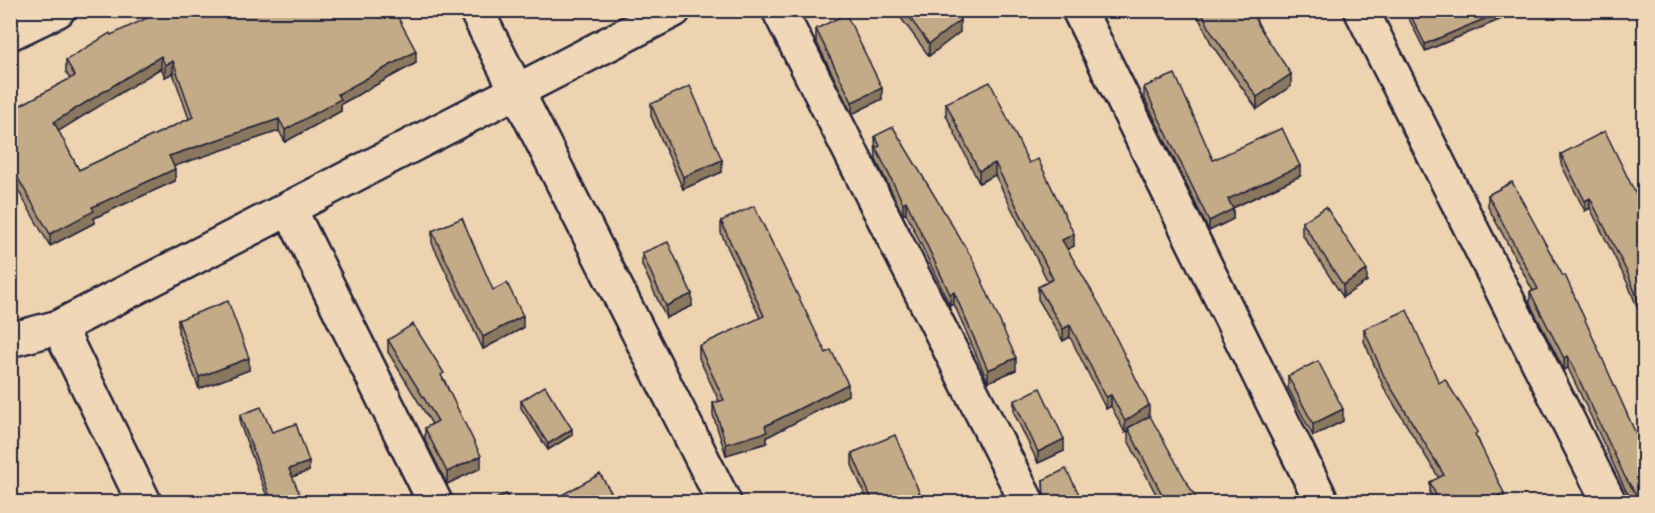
<svg xmlns="http://www.w3.org/2000/svg" width="1655" height="513" viewBox="0 0 1655 513" font-family="'Architects Daughter',sans-serif">
<style>
.lines{fill:none;stroke-linecap:round;stroke-linejoin:round}
.minor-casing{stroke:#22223b;stroke-width:38}
.minor{stroke:#efd7b7;stroke-width:33}
.wall{fill:#a99374;stroke:#22223b;stroke-width:1.5;fill-rule:evenodd}
.shaded-wall{fill:#89785e;stroke:#22223b;stroke-width:1.5}
.building{fill:#c4ab87;stroke:#22223b;stroke-width:1.5;fill-rule:evenodd}
</style>
<rect width="100%" height="100%" fill="#edd3b0"/>
<filter id="ink" filterUnits="userSpaceOnUse"><feTurbulence type="fractalNoise" baseFrequency=".0167" numOctaves="2"/><feDisplacementMap in="SourceGraphic" scale="12" xChannelSelector="R" yChannelSelector="G"/><feConvolveMatrix kernelMatrix="1 2 1 2 8 2 1 2 1" color-interpolation-filters="sRGB"/></filter>
<g filter="url(#ink)">
<g class="lines">
<defs>
<g id="minor">
<polyline points="476,10 724,502"/>
<polyline points="779,10 1027,502"/>
<polyline points="1079,10 1322,502"/>
<polyline points="1361,10 1609,502"/>
<polyline points="10,33 58,10"/>
<polyline points="290,210 435,502"/>
<polyline points="59,327 144,502"/>
<polyline points="10,340 59,327 674,10"/>
</g>
</defs>
<use href="#minor" class="minor-casing"/>
<use href="#minor" class="minor"/>
</g>
<g class="wall">
<polygon points="518,10 540,10 523,19"/>
<polygon points="895,10 953,10 960,32 929,56"/>
<polygon points="1195,10 1251,10 1291,86 1257,109 1212,45"/>
<polygon points="1406,10 1511,10 1511,15 1425,51 1406,13"/>
<polygon points="816,29 882,99 852,114 816,41"/>
<path d="M111,35L416,63L341,104V111L285,142L279,131L174,166L175,181L94,218V223L50,246L10,176V111L70,79L66,72V60ZM161,68L165,77L173,73L189,119L79,170L58,131Z"/>
<polygon points="1144,87 1213,160 1300,176 1233,208 1233,219 1209,231 1144,97"/>
<polygon points="946,103 1029,163 1074,246 1067,249 1149,417 1198,502 1160,502 1128,440 1128,431 1125,433 1111,406 1106,409 1070,337 1063,341 1038,299 1038,287 1048,282 995,175 979,183 946,115"/>
<polygon points="651,104 722,172 683,189 651,116"/>
<polygon points="875,136 1016,370 988,382 954,304 950,306 906,213 903,215 876,160"/>
<polygon points="1561,154 1644,211 1644,325 1628,284 1590,208 1585,211 1561,164"/>
<polygon points="1512,182 1644,502 1633,502 1625,489 1568,368 1564,370 1530,304 1530,292 1533,291 1488,207 1488,195"/>
<polygon points="721,221 826,353 848,395 767,437 767,443 726,455 713,415 713,403 719,401 699,358 699,346 760,318 721,233"/>
<polygon points="1302,222 1367,281 1343,297 1302,234"/>
<polygon points="432,231 493,290 523,328 483,349 432,243"/>
<polygon points="642,253 692,306 666,318 642,265"/>
<polygon points="178,320 249,370 199,389 178,332"/>
<polygon points="1364,329 1439,383 1478,439 1504,502 1434,502 1430,493 1430,482 1439,478 1384,388 1364,341"/>
<polygon points="388,340 444,379 481,468 447,484 425,440 425,428 432,424 388,352"/>
<polygon points="1288,376 1343,421 1313,436 1288,388"/>
<polygon points="521,401 572,435 548,450 521,408"/>
<polygon points="1014,401 1064,451 1038,463 1014,413"/>
<polygon points="240,415 272,432 309,471 292,477 303,502 269,502 240,424"/>
<polygon points="852,453 920,502 868,502 852,465"/>
<polygon points="1043,480 1083,502 1044,502"/>
</g>
<g class="shaded-wall">
<polygon points="523,10 540,10 523,19"/>
<polygon points="1505,10 1511,10 1511,15 1425,51 1425,44"/>
<polygon points="960,20 960,32 929,56 929,44"/>
<polygon points="416,51 416,63 341,104 341,111 285,142 285,130 338,94"/>
<polygon points="161,56 161,68 54,134 54,122"/>
<polygon points="173,61 173,73 165,77 165,65"/>
<polygon points="1291,74 1291,86 1257,109 1257,97"/>
<polygon points="882,88 882,99 852,114 852,102"/>
<polygon points="279,119 279,131 169,168 169,156"/>
<polygon points="722,160 722,172 683,189 683,177"/>
<polygon points="995,163 995,175 979,183 979,171"/>
<polygon points="1300,166 1300,176 1228,210 1228,199"/>
<polygon points="175,169 175,181 94,218 94,223 50,246 50,234 92,207"/>
<polygon points="1590,198 1590,208 1585,211 1585,201"/>
<polygon points="906,201 906,213 903,215 903,203"/>
<polygon points="1233,209 1233,219 1209,231 1209,221"/>
<polygon points="1074,234 1074,246 1062,252 1062,240"/>
<polygon points="1367,270 1367,281 1343,297 1343,285"/>
<polygon points="954,292 954,304 950,306 950,294"/>
<polygon points="692,294 692,306 666,318 666,306"/>
<polygon points="523,316 523,328 483,349 483,337"/>
<polygon points="1070,325 1070,337 1063,341 1063,329"/>
<polygon points="1568,356 1568,368 1564,370 1564,358"/>
<polygon points="249,358 249,370 199,389 199,377"/>
<polygon points="1016,358 1016,370 988,382 988,370"/>
<polygon points="848,384 848,395 767,437 767,443 726,455 726,444 765,426"/>
<polygon points="1111,395 1111,406 1106,409 1106,397"/>
<polygon points="1149,405 1149,417 1128,428 1128,431 1125,433 1125,421"/>
<polygon points="1343,409 1343,421 1313,436 1313,424"/>
<polygon points="572,429 572,435 548,450 548,444"/>
<polygon points="1064,439 1064,451 1038,463 1038,452"/>
<polygon points="481,456 481,468 447,484 447,472"/>
<polygon points="309,462 309,471 289,478 289,469"/>
<polygon points="1504,493 1504,502 1485,502"/>
</g>
<g class="building">
<path d="M164,10H394L416,51L338,94L341,99L285,130L279,119L169,156L175,169L92,207L94,211L50,234L10,164V111L75,76L66,60L110,33L111,35ZM161,56L165,65L173,61L193,117L79,170L54,122Z"/>
<polygon points="904,10 953,10 960,20 929,44"/>
<polygon points="1201,10 1251,10 1258,25 1291,74 1257,97 1212,33"/>
<polygon points="1408,10 1505,10 1425,44"/>
<polygon points="846,14 882,88 852,102 816,29"/>
<polygon points="1175,74 1213,160 1282,128 1300,166 1228,199 1233,209 1209,221 1144,87"/>
<polygon points="990,82 1029,163 1038,159 1074,234 1062,240 1101,307 1149,405 1125,421 1111,395 1106,397 1070,325 1063,329 1038,287 1053,279 995,163 979,171 946,103"/>
<polygon points="690,86 722,160 683,177 651,104"/>
<polygon points="893,127 972,258 1016,358 988,370 954,292 950,294 906,201 903,203 876,148 880,146 875,136"/>
<polygon points="1605,131 1644,211 1644,315 1628,274 1590,198 1585,201 1561,154"/>
<polygon points="1512,182 1563,276 1565,275 1644,452 1644,502 1641,502 1625,477 1568,356 1564,358 1530,292 1538,289 1488,195"/>
<polygon points="754,206 826,353 831,350 848,384 765,426 767,432 726,444 713,403 724,400 699,346 764,316 721,221"/>
<polygon points="1326,207 1367,270 1343,285 1302,222"/>
<polygon points="462,218 493,290 507,283 523,316 483,337 432,231"/>
<polygon points="668,242 692,294 666,306 642,253"/>
<polygon points="228,301 249,358 199,377 178,320"/>
<polygon points="1407,310 1439,383 1445,379 1478,432 1475,434 1504,493 1485,502 1439,502 1430,482 1444,475 1384,376 1364,329"/>
<polygon points="413,324 444,373 441,375 481,456 447,472 425,428 438,421 388,340"/>
<polygon points="1318,361 1343,409 1313,424 1288,376"/>
<polygon points="545,386 572,429 548,444 521,401"/>
<polygon points="1040,388 1064,439 1038,452 1014,401"/>
<polygon points="261,407 272,432 296,424 309,462 289,469 303,502 272,502 240,415"/>
<polygon points="1150,416 1198,502 1166,502 1128,428"/>
<polygon points="895,435 920,494 916,496 919,502 873,502 852,453"/>
<polygon points="1066,469 1083,502 1047,502 1044,496 1043,480"/>
<polygon points="600,474 617,502 549,502"/>
<polygon points="506,494 511,502 489,502"/>
<polygon points="807,497 809,502 794,502"/>
</g>
</g>
<rect width="1655" height="513" fill="none" stroke="#efd7b7" stroke-width="36"/>
<rect x="18" y="18" width="1619" height="477" fill="none" stroke="#22223b" stroke-width="2" filter="url(#ink)"/>
</svg>
